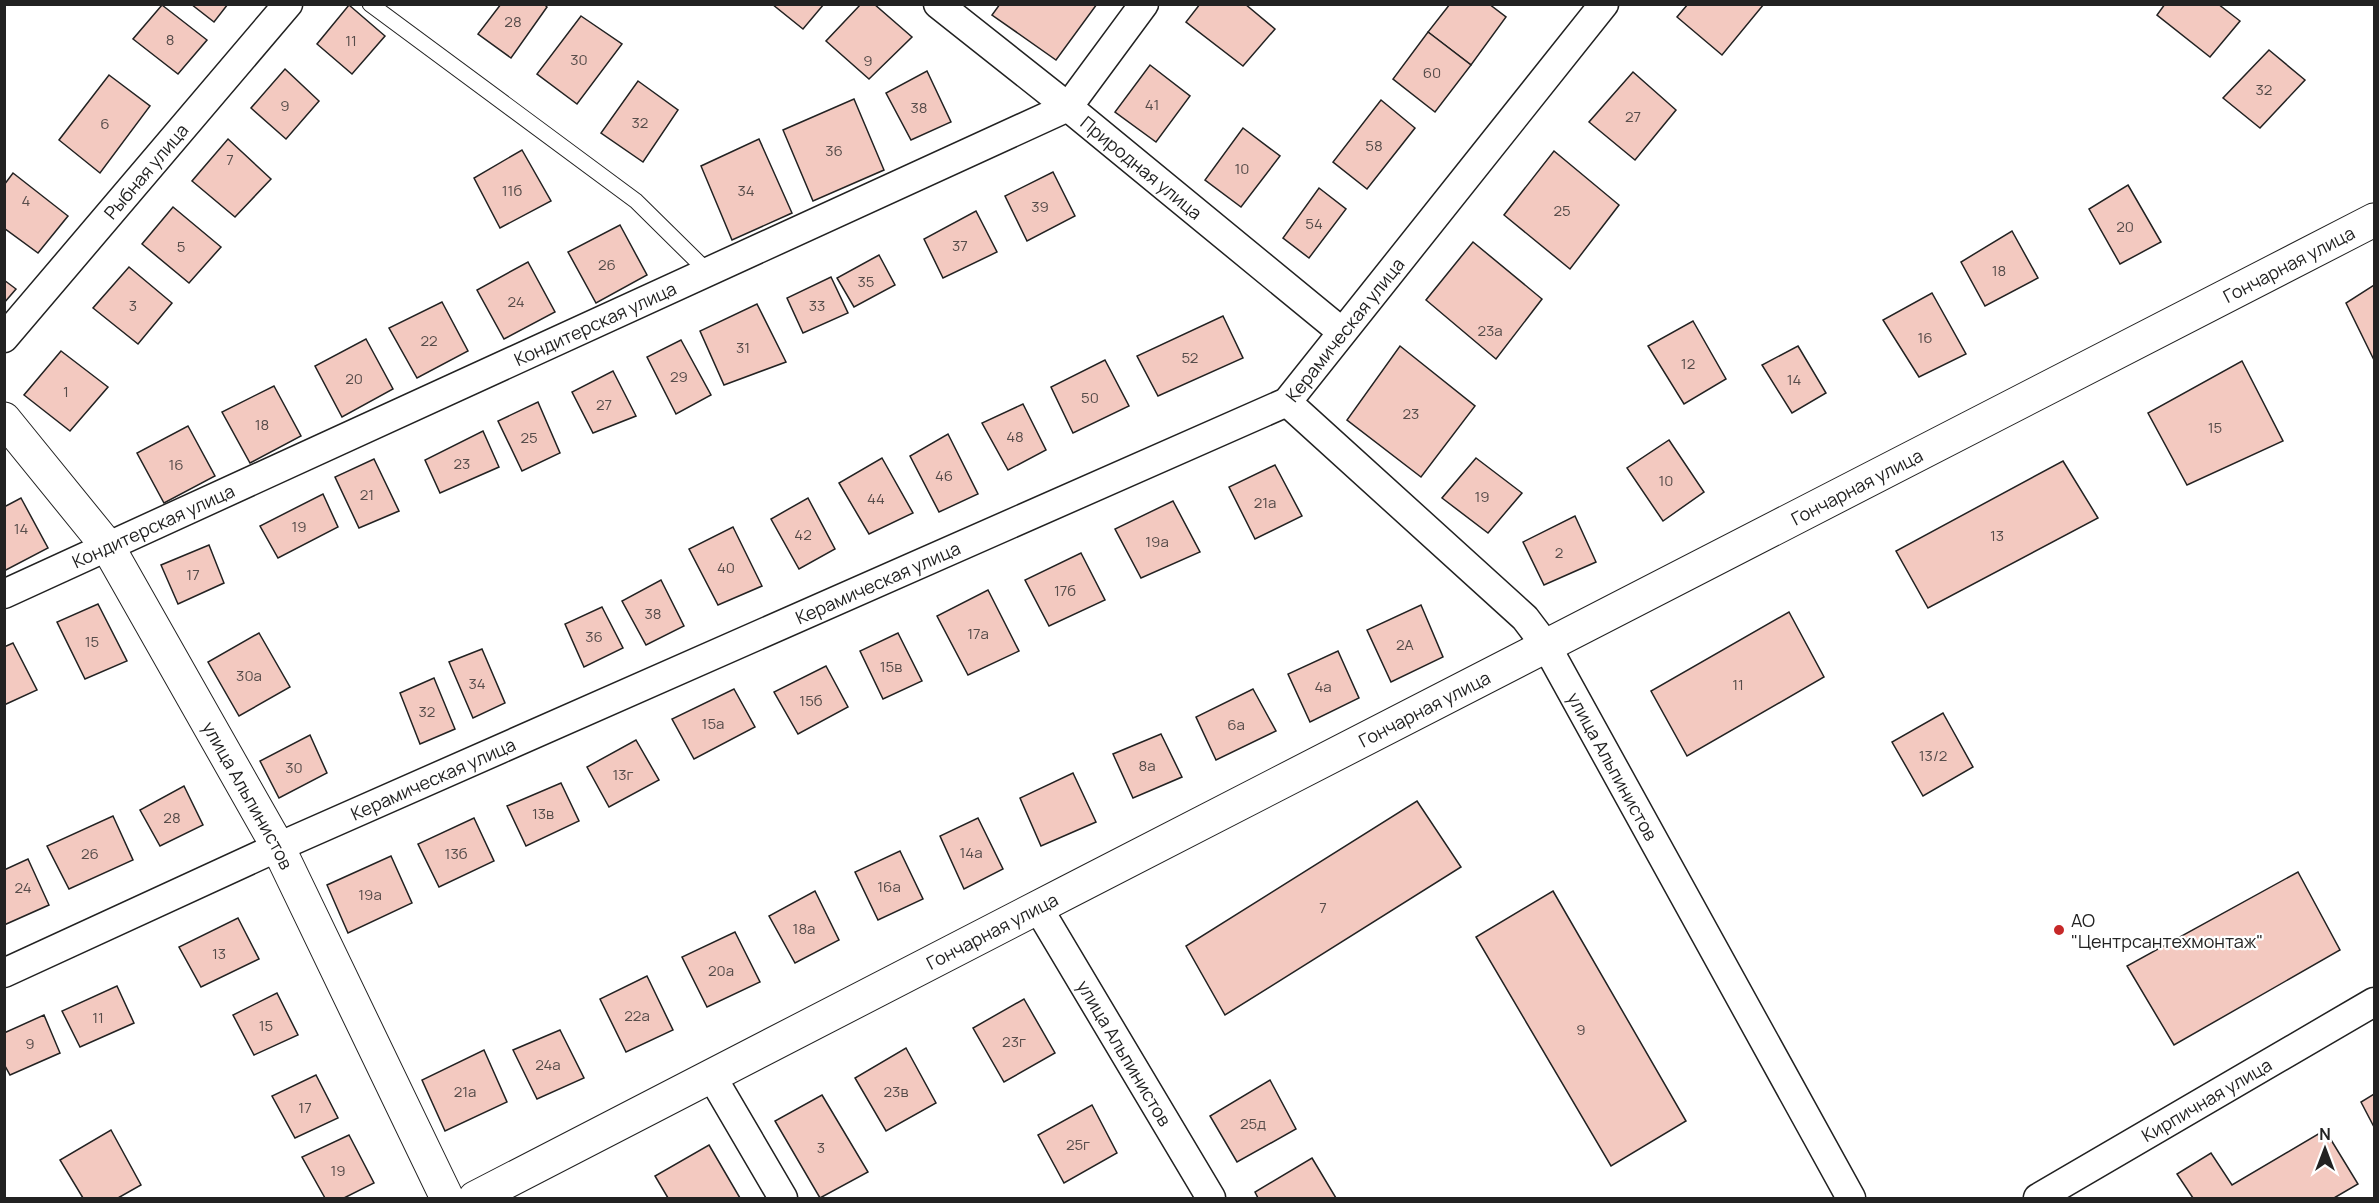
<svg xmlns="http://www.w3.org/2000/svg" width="2379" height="1203" viewBox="0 0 2379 1203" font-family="Manrope,sans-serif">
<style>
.building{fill:#f3c9c0;stroke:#222;stroke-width:1.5}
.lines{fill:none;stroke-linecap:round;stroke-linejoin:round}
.service-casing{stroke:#222;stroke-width:17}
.minor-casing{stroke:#222;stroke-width:31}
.tertiary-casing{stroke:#222;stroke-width:35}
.service{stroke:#fff;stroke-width:15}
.minor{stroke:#fff;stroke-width:28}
.tertiary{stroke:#fff;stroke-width:33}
.poi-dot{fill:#c62828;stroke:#fff;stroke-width:2}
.labels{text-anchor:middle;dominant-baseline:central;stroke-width:4.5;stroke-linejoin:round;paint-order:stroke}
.number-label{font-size:15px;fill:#564c4a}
.street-label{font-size:18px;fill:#222;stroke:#fff}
.poi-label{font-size:18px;fill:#222;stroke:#fff;text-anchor:start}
</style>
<rect width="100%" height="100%" fill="#fff"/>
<g class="building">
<polygon points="191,4 228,4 214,22"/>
<polygon points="501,4 544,4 547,7 511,58 478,34"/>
<polygon points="772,4 824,4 803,29"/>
<polygon points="861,4 874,4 912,37 869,79 826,41"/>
<polygon points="1000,4 1097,4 1056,60 992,15"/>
<polygon points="1200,4 1245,4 1275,29 1243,66 1186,22"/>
<polygon points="1450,4 1489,4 1506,17 1471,65 1428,32"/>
<polygon points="1688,4 1764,4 1722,55 1677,17"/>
<polygon points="2165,4 2218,4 2240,21 2210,57 2157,15"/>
<polygon points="162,5 207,40 178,74 133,39"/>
<polygon points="349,5 385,36 352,74 317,44"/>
<polygon points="581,16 622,44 577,104 537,74"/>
<polygon points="1428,32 1471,65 1435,112 1393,79"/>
<polygon points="2269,50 2305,80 2260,128 2223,98"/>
<polygon points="1150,65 1190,96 1156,142 1115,112"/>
<polygon points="285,69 319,101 286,139 251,108"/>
<polygon points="927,71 951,122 911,140 886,93"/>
<polygon points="1633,72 1676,110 1635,160 1589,122"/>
<polygon points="109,75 150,106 100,173 59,140"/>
<polygon points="638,81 678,110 643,162 601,133"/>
<polygon points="854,99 884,170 813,201 783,130"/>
<polygon points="1381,100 1415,128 1367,189 1333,162"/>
<polygon points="1243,128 1280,156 1241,207 1205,180"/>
<polygon points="228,139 271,179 235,217 192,181"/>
<polygon points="759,139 792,213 732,240 701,166"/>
<polygon points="522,150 551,201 500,228 474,178"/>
<polygon points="1554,151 1619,205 1570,269 1504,215"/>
<polygon points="1053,172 1075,216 1027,241 1005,196"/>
<polygon points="13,173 68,216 38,253 4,228 4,185"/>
<polygon points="2128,185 2161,242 2120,264 2089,209"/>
<polygon points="1319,188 1346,209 1309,258 1283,238"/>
<polygon points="173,207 221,247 189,283 142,244"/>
<polygon points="976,211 997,252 943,278 924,239"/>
<polygon points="620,225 647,275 596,303 568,252"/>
<polygon points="2012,231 2038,278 1985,306 1961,262"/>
<polygon points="1473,242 1542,299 1496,359 1426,300"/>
<polygon points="879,255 895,285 854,307 837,278"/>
<polygon points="528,262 555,312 504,339 477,290"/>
<polygon points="129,267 172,303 138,344 93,308"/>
<polygon points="831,277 848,313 803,333 787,298"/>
<polygon points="4,280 16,289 4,303"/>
<polygon points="2374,285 2374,360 2346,303"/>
<polygon points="1932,293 1966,354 1919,377 1883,320"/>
<polygon points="442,302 468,351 417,378 389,328"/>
<polygon points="757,304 786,362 724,385 700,331"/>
<polygon points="1223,316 1243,358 1158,396 1137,356"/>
<polygon points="1693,321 1726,379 1684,404 1648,346"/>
<polygon points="366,339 393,389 342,417 315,366"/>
<polygon points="681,340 711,395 676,414 647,357"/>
<polygon points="1400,346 1475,406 1421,477 1347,420"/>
<polygon points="1798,346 1826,393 1792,413 1762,365"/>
<polygon points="61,351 108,387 70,431 24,395"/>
<polygon points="1105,360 1129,406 1073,433 1051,387"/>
<polygon points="2242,361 2283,441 2187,485 2148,413"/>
<polygon points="613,371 636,416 593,433 572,392"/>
<polygon points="274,386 301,436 250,463 222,412"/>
<polygon points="538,402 560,453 522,471 498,421"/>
<polygon points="1023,404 1046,450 1008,470 982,423"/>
<polygon points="188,426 215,476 164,503 137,453"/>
<polygon points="483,431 499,467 440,493 425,460"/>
<polygon points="948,434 978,494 939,512 910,456"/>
<polygon points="1669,440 1704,492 1663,521 1627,468"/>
<polygon points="882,458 913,513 869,534 839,483"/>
<polygon points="1476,458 1522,493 1488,533 1442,498"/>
<polygon points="374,459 399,511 359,528 335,477"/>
<polygon points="2063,461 2098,518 1928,608 1896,551"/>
<polygon points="1275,465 1302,516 1255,539 1229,487"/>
<polygon points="323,494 338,527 278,558 260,526"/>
<polygon points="21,498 48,548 4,571 4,507"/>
<polygon points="808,498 835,549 799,569 771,519"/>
<polygon points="1173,501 1200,552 1141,578 1115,529"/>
<polygon points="1575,516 1596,562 1544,585 1523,542"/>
<polygon points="733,527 762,586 718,605 689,549"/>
<polygon points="209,545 224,583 178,604 161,565"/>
<polygon points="1081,553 1105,600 1049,626 1025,580"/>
<polygon points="661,580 684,626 646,645 622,601"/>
<polygon points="988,590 1019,651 968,675 937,616"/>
<polygon points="98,604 127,661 85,679 57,622"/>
<polygon points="1421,605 1443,657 1391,682 1367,630"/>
<polygon points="602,607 623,648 584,667 565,624"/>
<polygon points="1789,612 1824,677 1687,756 1651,691"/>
<polygon points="259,633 290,687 239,716 208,662"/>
<polygon points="898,633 922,681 883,699 860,651"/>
<polygon points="13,643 37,690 4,705 4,647"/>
<polygon points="482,649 505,703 473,718 449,662"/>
<polygon points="1338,651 1359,698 1310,722 1288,674"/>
<polygon points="826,666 848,707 798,734 774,692"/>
<polygon points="434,678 455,729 420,744 400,693"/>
<polygon points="734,689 755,727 694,759 672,719"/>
<polygon points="1253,689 1276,731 1216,760 1196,717"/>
<polygon points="1943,713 1973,767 1923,796 1892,742"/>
<polygon points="1161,734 1182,777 1133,798 1113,754"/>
<polygon points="310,735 327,773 279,798 260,761"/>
<polygon points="636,740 659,780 609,807 587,767"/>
<polygon points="1073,773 1096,822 1041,846 1020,798"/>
<polygon points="561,783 579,821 526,846 507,806"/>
<polygon points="184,786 203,825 160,846 140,810"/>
<polygon points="1417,801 1461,867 1225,1015 1186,946"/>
<polygon points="113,816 133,860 69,889 47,846"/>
<polygon points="474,818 494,861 439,887 418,844"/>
<polygon points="978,818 1003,869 964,889 940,836"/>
<polygon points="900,851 923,899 878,920 855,872"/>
<polygon points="391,856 412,903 348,933 327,885"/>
<polygon points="28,859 49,905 4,925 4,870"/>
<polygon points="2298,872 2340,950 2174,1045 2127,966"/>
<polygon points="815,891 839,940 795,963 769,916"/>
<polygon points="1553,891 1686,1121 1611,1166 1476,937"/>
<polygon points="238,918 259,959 201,987 179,947"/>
<polygon points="735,932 760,982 707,1007 682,957"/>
<polygon points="647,976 673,1030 626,1052 600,999"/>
<polygon points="117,986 134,1023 80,1047 62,1011"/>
<polygon points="277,993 298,1035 254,1055 233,1015"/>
<polygon points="1024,999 1055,1053 1004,1082 973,1028"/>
<polygon points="44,1015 60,1053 10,1075 4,1064 4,1033"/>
<polygon points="560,1030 584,1078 537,1099 513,1050"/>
<polygon points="906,1048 936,1103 886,1131 855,1078"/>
<polygon points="484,1050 507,1102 445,1131 422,1080"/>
<polygon points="316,1075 338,1118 295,1138 272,1096"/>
<polygon points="1270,1080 1296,1129 1237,1162 1210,1116"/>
<polygon points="2374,1094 2374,1127 2361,1102"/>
<polygon points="822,1095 868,1172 820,1198 775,1121"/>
<polygon points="1092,1105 1117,1153 1064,1183 1038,1135"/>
<polygon points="111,1130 141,1185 118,1198 83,1198 60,1160"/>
<polygon points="2325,1130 2358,1184 2334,1198 2193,1198 2177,1174 2211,1153 2232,1185"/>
<polygon points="349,1135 374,1183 344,1198 325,1198 302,1157"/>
<polygon points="709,1145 740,1198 668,1198 655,1176"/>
<polygon points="1312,1158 1336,1198 1258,1198 1255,1192"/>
</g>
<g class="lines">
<defs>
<polyline id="service" points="370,4 636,201 709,273"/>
<g id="minor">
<path id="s1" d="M938,4L1068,107L1342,332"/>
<path id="s2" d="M4,338L288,4"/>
<path id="s3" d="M1287,402L1525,618L1547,647L1851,1198"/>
<path id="s4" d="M4,594L1068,107L1144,4"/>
<path id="s5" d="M1037,906L1211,1198"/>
<path id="s6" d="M4,973L278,847L1287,402L1604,4"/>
<polyline points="711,1075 783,1198"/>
<path id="s7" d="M2038,1198L2374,1002"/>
</g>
<g id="tertiary">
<path id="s8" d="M4,419L108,547L278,847L447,1198"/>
<path id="s9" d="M475,1198C1107,870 1742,547 2374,220"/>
</g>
</defs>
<use href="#service" class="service-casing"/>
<use href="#minor" class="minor-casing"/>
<use href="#tertiary" class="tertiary-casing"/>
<use href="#service" class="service"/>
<use href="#minor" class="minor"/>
<use href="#tertiary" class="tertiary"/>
</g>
<circle class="poi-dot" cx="2059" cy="930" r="6"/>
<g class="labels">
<g class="number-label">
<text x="513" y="21">28</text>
<text x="170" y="39">8</text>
<text x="351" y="40">11</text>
<text x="579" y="59">30</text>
<text x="868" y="60">9</text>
<text x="1432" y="72">60</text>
<text x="2264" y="89">32</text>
<text x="1152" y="104">41</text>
<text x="285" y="105">9</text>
<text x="919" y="107">38</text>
<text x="1633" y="116">27</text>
<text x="640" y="122">32</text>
<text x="105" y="123">6</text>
<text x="1374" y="145">58</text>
<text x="834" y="150">36</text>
<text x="230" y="159">7</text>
<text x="1242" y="168">10</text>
<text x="512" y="190">11б</text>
<text x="746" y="190">34</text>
<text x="26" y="200">4</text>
<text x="1040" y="206">39</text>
<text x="1562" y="210">25</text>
<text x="1314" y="223">54</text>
<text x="2125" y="226">20</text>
<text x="960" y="245">37</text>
<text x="181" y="246">5</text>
<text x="607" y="264">26</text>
<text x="1999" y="270">18</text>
<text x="866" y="281">35</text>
<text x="516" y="301">24</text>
<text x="133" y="305">3</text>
<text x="817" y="305">33</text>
<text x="1490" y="330">23а</text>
<text x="1925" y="337">16</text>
<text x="429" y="340">22</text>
<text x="743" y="347">31</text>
<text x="1190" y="357">52</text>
<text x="1688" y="363">12</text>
<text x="679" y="376">29</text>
<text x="354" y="378">20</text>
<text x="1794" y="379">14</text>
<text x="66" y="391">1</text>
<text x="1090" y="397">50</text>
<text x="604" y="404">27</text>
<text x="1411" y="413">23</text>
<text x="262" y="424">18</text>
<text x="2215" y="427">15</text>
<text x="1015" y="436">48</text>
<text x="529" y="437">25</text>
<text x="462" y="463">23</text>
<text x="176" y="464">16</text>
<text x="944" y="475">46</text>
<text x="1666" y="480">10</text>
<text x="367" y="494">21</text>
<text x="1482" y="496">19</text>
<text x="876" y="498">44</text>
<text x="1265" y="502">21а</text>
<text x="299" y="526">19</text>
<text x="21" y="528">14</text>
<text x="803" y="534">42</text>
<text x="1997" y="535">13</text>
<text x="1157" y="541">19а</text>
<text x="1559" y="552">2</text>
<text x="726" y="567">40</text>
<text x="193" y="574">17</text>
<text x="1065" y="590">17б</text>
<text x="653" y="613">38</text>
<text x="978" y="633">17а</text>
<text x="594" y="636">36</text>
<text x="92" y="641">15</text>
<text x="1405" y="644">2А</text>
<text x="891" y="666">15в</text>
<text x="249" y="675">30а</text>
<text x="477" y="683">34</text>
<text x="1738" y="684">11</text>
<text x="1323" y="686">4а</text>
<text x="811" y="700">15б</text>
<text x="427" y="711">32</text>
<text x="713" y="723">15а</text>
<text x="1236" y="724">6а</text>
<text x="1933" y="755">13/2</text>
<text x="1147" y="765">8а</text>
<text x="294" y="767">30</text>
<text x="623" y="774">13г</text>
<text x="543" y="813">13в</text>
<text x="172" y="817">28</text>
<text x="971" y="852">14а</text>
<text x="90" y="853">26</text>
<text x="456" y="853">13б</text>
<text x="889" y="886">16а</text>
<text x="23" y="887">24</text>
<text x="370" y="894">19а</text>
<text x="1323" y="907">7</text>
<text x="804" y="928">18а</text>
<text x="219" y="953">13</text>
<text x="721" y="970">20а</text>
<text x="637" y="1015">22а</text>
<text x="98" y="1017">11</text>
<text x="266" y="1025">15</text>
<text x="1581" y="1029">9</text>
<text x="1014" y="1041">23г</text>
<text x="30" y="1043">9</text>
<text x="548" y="1064">24а</text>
<text x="465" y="1091">21а</text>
<text x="896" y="1091">23в</text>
<text x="305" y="1107">17</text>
<text x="1253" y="1123">25д</text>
<text x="1078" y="1144">25г</text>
<text x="821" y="1147">3</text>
<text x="338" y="1170">19</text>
</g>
<g class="street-label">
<text stroke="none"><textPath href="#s1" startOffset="261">Природная улица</textPath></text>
<text stroke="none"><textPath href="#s2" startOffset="219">Рыбная улица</textPath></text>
<text stroke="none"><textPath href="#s9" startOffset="2040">Гончарная улица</textPath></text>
<text stroke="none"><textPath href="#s4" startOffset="650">Кондитерская улица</textPath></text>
<text stroke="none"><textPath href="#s6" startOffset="1497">Керамическая улица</textPath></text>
<text stroke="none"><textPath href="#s9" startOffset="1554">Гончарная улица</textPath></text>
<text stroke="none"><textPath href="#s4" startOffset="164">Кондитерская улица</textPath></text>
<text stroke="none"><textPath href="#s6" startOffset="957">Керамическая улица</textPath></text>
<text stroke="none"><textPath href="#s9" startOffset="1068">Гончарная улица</textPath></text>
<text stroke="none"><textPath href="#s3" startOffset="494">улица Альпинистов</textPath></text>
<text stroke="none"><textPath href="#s6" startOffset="471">Керамическая улица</textPath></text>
<text stroke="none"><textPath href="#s8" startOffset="450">улица Альпинистов</textPath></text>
<text stroke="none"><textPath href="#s9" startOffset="582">Гончарная улица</textPath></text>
<text stroke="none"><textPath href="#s5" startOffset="171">улица Альпинистов</textPath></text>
<text stroke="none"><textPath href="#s7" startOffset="195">Кирпичная улица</textPath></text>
</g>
<g class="poi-label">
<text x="2071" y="920">АО<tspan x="2071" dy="21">"Центрсантехмонтаж"</tspan></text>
</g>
</g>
<rect width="2379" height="1203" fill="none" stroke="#222222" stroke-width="12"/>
<g transform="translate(2325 1149)" stroke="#ffffff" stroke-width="4.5" paint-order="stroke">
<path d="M0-4.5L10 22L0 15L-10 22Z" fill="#222222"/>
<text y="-9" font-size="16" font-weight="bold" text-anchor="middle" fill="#222222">N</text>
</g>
</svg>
